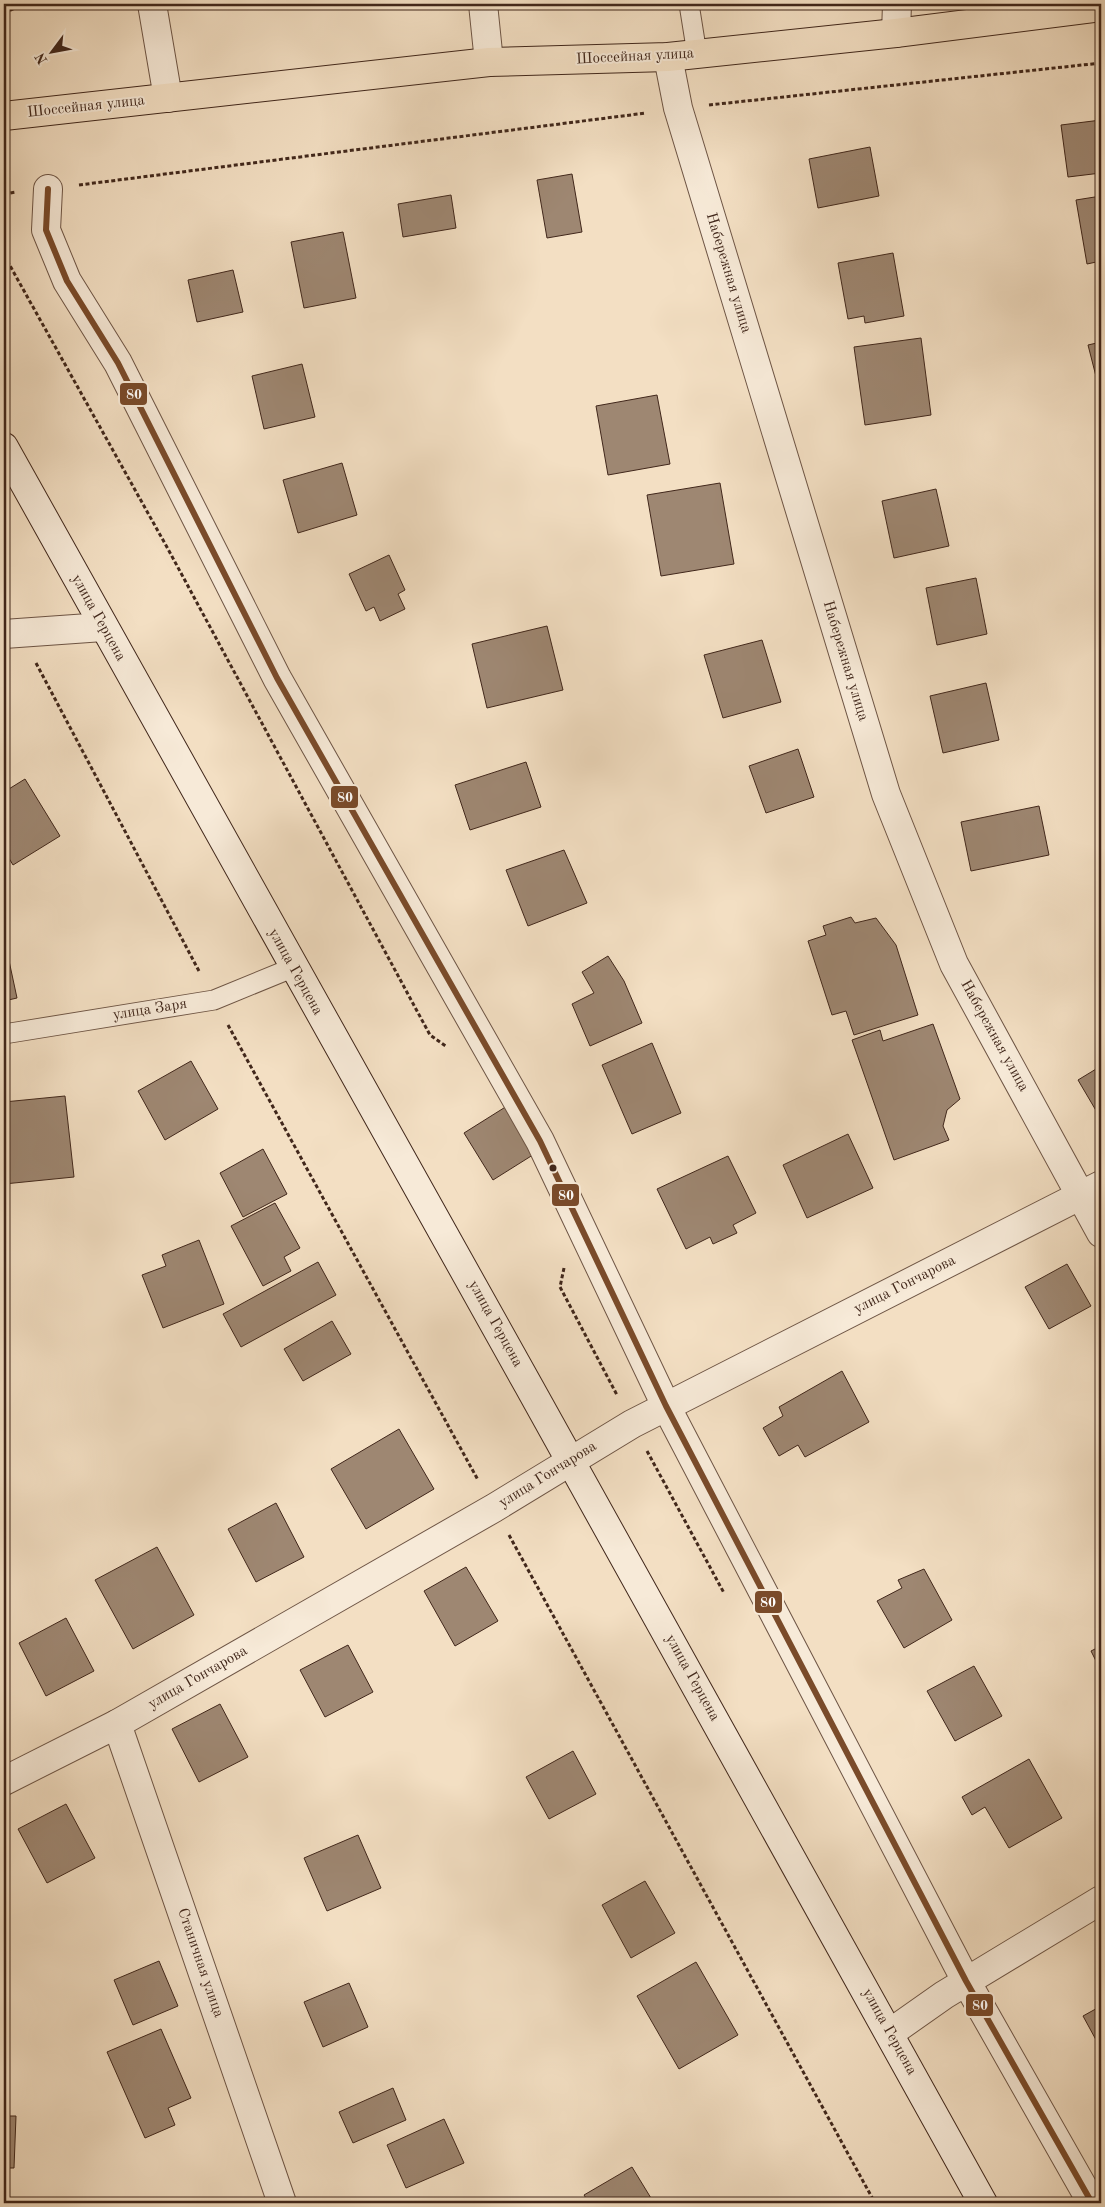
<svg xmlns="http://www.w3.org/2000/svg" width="1105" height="2207" viewBox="0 0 1105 2207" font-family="'Old Standard TT',serif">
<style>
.building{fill:#9e8772;stroke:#41271b}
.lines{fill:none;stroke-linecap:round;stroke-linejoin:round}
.service-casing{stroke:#6e5545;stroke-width:21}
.minor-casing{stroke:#6e5545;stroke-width:30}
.secondary-casing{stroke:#41271b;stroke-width:30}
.primary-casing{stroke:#41271b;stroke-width:30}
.path{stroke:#41271b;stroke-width:3;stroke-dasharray:4 2.5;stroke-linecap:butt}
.service{stroke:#f7ead8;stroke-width:19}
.minor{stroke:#f7ead8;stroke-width:28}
.secondary{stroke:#f7ead8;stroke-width:28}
.primary{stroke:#f3dfc3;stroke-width:28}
.bus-1-casing{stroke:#f7ead8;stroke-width:10}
.bus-1{stroke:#7a4b2a;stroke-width:6}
.bus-dot{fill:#41271b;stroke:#f7ead8;stroke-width:2}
.labels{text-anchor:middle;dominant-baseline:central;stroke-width:4;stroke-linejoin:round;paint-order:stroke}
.street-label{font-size:15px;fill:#41271b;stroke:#f7ead8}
.line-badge{stroke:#f7ead8;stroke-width:2}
.badge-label{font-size:14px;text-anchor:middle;font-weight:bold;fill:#fff}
</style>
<rect width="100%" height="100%" fill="#f3dfc3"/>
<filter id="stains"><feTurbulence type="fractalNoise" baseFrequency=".004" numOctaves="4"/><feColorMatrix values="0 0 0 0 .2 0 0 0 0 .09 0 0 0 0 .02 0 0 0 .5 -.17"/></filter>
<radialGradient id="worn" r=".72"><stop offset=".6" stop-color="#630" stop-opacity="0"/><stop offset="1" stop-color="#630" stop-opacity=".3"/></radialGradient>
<g class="building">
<polygon points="1101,120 1101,173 1068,177 1061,125"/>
<polygon points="870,147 879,196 818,208 809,159"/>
<polygon points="572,174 582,232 547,238 537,180"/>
<polygon points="451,195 456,228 403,237 398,204"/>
<polygon points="1101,196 1101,261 1087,264 1076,200"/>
<polygon points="343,232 356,298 304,308 291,242"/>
<polygon points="893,253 904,316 865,323 864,316 848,319 838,263"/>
<polygon points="233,270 243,312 197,322 188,280"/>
<polygon points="921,338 931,415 865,425 854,347"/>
<polygon points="1101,342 1101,396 1088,345"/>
<polygon points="302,364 315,417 264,429 252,376"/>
<polygon points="657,395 670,464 608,475 596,406"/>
<polygon points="342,463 357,515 298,533 283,480"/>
<polygon points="720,483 734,564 661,576 647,495"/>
<polygon points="936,489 949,546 894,558 882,501"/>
<polygon points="389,555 405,590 398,594 405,609 380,621 374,607 366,611 349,574"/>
<polygon points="976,578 987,634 937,645 926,588"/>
<polygon points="547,626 563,690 487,708 472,644"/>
<polygon points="762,640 781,702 723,718 704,655"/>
<polygon points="986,683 999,740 943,753 930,696"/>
<polygon points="798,749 814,797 766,813 749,766"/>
<polygon points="526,762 541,807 470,830 455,785"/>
<polygon points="25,779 60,836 13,865 4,850 4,792"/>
<polygon points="1039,806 1049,855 971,871 961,822"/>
<polygon points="564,850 587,903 528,926 506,870"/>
<polygon points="851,917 855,923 876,918 896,945 918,1015 854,1035 846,1011 832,1015 808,941 826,935 823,926"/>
<polygon points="5,942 17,998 4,1001 4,942"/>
<polygon points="608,956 624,981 642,1023 590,1046 572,1004 594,993 582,972"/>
<polygon points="933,1024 960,1099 947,1110 943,1126 949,1140 894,1160 852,1040 880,1030 883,1041"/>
<polygon points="652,1043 681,1113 632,1134 602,1065"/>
<polygon points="191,1061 218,1109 165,1140 138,1091"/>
<polygon points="1101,1066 1101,1119 1078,1080"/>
<polygon points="65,1096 74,1177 4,1184 4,1102"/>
<polygon points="507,1106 536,1153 493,1180 464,1133"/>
<polygon points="848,1134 873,1188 807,1218 783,1165"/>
<polygon points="263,1149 287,1194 243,1217 220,1173"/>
<polygon points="728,1156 756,1213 733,1225 737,1233 713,1244 710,1237 686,1249 657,1189"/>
<polygon points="275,1203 300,1248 284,1257 291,1271 263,1286 231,1226"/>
<polygon points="199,1240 224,1304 163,1328 142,1275 166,1266 162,1255"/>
<polygon points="318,1262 336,1295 241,1347 223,1314"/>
<polygon points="1067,1264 1091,1306 1049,1329 1025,1287"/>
<polygon points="332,1321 351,1354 303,1381 284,1349"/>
<polygon points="842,1371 869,1422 805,1457 798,1445 779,1456 763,1428 783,1416 779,1407"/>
<polygon points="399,1429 434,1489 366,1529 331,1469"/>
<polygon points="276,1503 304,1557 256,1582 228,1529"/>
<polygon points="157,1547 194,1615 133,1649 95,1580"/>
<polygon points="466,1567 498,1621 455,1646 424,1591"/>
<polygon points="924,1569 952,1620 904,1648 877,1601 902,1588 898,1580"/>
<polygon points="66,1618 94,1671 46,1696 19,1643"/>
<polygon points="348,1645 373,1692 325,1717 300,1670"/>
<polygon points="1101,1646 1101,1671 1091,1651"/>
<polygon points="974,1666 1002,1716 955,1741 927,1691"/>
<polygon points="220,1704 248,1757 199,1782 172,1729"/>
<polygon points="573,1751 596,1794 549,1819 526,1777"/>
<polygon points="1029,1759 1062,1818 1009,1848 985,1807 972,1815 962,1797"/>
<polygon points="66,1804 95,1858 47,1883 18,1829"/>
<polygon points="358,1835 381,1888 327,1911 304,1858"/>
<polygon points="645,1881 675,1933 631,1958 602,1905"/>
<polygon points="159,1961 178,2006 133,2025 114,1980"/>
<polygon points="696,1962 738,2035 679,2069 637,1996"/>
<polygon points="349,1983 368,2027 323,2047 304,2002"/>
<polygon points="1101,2006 1101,2049 1083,2016"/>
<polygon points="161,2029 191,2098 168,2108 175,2125 145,2138 107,2052"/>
<polygon points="393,2088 406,2120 353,2143 339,2112"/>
<polygon points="4,2116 16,2116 14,2168 4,2168"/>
<polygon points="444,2119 464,2163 406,2188 387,2145"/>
<polygon points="632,2167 654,2203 589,2203 584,2195"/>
</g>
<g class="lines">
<defs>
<g id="service">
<polyline points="689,4 697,54"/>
<polyline points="4,1034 214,1000 292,968"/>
</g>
<g id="minor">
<polyline points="152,4 168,98"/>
<polyline points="483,4 489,62"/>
<polyline points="896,33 897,4"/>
<polyline points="668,57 678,108 886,794 954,964 1101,1233"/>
<polyline points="48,189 46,230 67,281 118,363 277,678 540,1141 666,1406 966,1981 1092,2203"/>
<polyline points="4,634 103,627"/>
<polyline points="117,1724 282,2203"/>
<polyline points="4,1781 117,1724 494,1508 632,1424 1101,1185"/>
<polyline points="890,2033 944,1995 1101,1900"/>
</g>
<path id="secondary" d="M4,447C328,1034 661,1615 983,2203"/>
<polyline id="primary" points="4,116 489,62 668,57 896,33 1101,7"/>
</defs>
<use href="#service" class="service-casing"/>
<use href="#minor" class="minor-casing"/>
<use href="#secondary" class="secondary-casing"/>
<use href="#primary" class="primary-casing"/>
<g class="path">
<polyline points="4,13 22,5 34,4"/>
<polyline points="709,105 1101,63"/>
<polyline points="79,185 646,113"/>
<polyline points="4,194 16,192"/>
<polyline points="4,255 168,549 430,1035 447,1047"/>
<polyline points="36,663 200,973"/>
<polyline points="228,1025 478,1480"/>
<polyline points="564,1268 560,1287 617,1395"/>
<polyline points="647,1451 724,1593"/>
<polyline points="509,1535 875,2203"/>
</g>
<use href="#service" class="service"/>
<use href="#minor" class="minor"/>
<use href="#secondary" class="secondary"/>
<use href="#primary" class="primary"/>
<defs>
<polyline id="bus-1" points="48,189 46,230 67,281 118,363 277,678 540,1141 666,1406 966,1981 1092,2203"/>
</defs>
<use href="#bus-1" class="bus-1-casing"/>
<use href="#bus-1" class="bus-1"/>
</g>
<circle class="bus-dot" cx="553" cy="1168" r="4.5"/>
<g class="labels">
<g class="street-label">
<text transform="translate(635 57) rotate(-3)">Шоссейная улица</text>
<text transform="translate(86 107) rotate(-6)">Шоссейная улица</text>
<text transform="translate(728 273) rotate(73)">Набережная улица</text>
<text transform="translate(98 618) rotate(61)">улица Герцена</text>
<text transform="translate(845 661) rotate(73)">Набережная улица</text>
<text transform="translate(295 972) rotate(61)">улица Герцена</text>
<text transform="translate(150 1010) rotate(-9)">улица Заря</text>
<text transform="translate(994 1036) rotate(61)">Набережная улица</text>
<text transform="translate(905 1285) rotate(-27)">улица Гончарова</text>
<text transform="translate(495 1324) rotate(61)">улица Герцена</text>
<text transform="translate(548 1475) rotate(-32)">улица Гончарова</text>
<text transform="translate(198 1678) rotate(-30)">улица Гончарова</text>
<text transform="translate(692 1678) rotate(61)">улица Герцена</text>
<text transform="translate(200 1963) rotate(71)">Станичная улица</text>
<text transform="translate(889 2032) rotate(61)">улица Герцена</text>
</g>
</g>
<g class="line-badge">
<rect x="119" y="382" width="29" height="24" rx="5" fill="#7a4b2a"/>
<rect x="330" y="785" width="29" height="24" rx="5" fill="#7a4b2a"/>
<rect x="551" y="1183" width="29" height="24" rx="5" fill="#7a4b2a"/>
<rect x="754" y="1590" width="29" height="24" rx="5" fill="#7a4b2a"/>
<rect x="965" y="1993" width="29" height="24" rx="5" fill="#7a4b2a"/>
</g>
<g class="badge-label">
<text x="134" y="399">80</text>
<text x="345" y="802">80</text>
<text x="566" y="1200">80</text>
<text x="768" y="1607">80</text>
<text x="980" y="2010">80</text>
</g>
<rect width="1105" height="2207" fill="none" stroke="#f3dfc3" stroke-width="20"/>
<rect x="5" y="5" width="1095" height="2197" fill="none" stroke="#41271b" stroke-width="2.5"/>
<rect x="10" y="10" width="1085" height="2187" fill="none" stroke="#41271b"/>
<g transform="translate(52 52) rotate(238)" stroke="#f7ead8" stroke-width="4" paint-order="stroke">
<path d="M0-4L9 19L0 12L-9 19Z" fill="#41271b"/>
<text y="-8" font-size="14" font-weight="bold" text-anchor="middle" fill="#41271b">N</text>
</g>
<rect width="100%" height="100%" filter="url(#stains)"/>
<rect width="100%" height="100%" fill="url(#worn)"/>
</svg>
